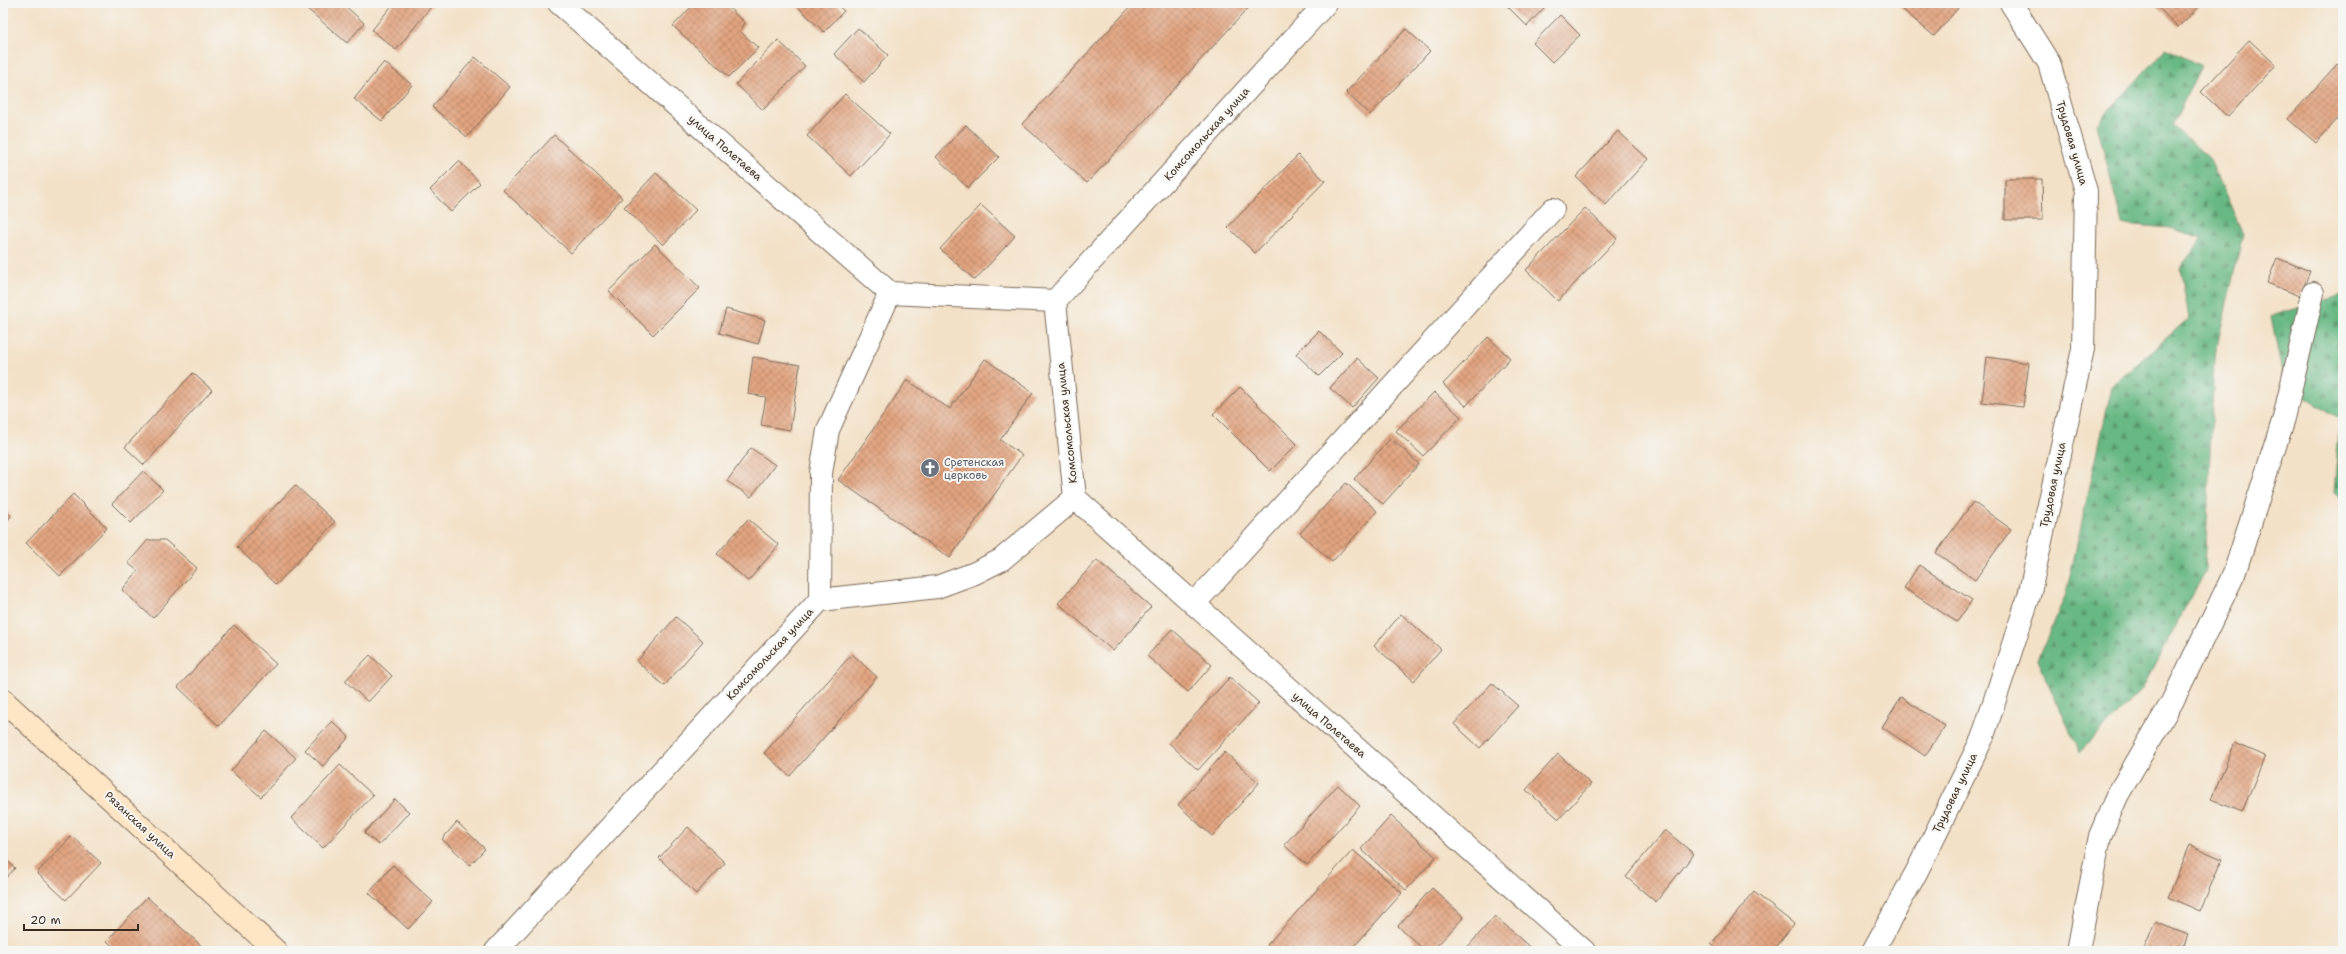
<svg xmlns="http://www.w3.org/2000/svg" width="2346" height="954" viewBox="0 0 2346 954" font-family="'Shantell Sans',sans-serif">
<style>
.forest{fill:url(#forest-firs);stroke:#527150}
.building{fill:url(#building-cross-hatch)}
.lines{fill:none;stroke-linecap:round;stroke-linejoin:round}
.lane-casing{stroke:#7b6a59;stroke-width:24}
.street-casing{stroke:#7b6a59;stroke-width:24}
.secondary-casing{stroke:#7b6a59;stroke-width:24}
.lane{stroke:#fff;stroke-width:22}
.street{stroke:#fff;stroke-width:22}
.secondary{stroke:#fee5c5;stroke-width:22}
.labels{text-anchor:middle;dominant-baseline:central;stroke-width:4;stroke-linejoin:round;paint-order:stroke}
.street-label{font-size:11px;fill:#3b2a1e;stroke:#f6f6f2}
.worship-label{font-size:11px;fill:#5b616d;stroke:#f6f6f2;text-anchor:start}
</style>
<defs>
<pattern id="forest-firs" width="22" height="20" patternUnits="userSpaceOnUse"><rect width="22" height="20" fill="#68b883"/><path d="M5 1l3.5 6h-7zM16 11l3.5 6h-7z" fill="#57966b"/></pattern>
<pattern id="building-cross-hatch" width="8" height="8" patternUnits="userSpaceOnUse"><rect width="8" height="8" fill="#e2a481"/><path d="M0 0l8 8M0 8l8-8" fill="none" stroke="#b88669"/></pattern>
</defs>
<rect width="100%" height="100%" fill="#f6f6f2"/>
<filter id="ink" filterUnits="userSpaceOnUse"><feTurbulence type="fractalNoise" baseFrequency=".025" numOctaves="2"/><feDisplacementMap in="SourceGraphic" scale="8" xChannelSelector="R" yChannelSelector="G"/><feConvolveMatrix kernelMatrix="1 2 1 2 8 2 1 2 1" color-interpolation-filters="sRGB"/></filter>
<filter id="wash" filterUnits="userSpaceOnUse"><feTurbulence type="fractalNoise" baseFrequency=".012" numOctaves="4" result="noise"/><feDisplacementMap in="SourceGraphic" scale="16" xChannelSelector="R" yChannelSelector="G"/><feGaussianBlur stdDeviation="0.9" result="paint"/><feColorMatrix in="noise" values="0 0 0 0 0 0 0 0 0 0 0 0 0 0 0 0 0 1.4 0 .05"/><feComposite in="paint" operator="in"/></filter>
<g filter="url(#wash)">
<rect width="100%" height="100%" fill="#f3e1c7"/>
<g class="forest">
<polygon points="2166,48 2201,66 2172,126 2210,159 2243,234 2214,359 2205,570 2142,689 2080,752 2037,660 2066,594 2112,386 2189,318 2180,268 2203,238 2170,228 2122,224 2097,124"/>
<polygon points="2343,295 2343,499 2334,493 2340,419 2284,382 2271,316"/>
</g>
<g id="blocks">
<g class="building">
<polygon points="309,3 342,3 364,23 347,43 305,7"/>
<polygon points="394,3 434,3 396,50 372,30"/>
<polygon points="695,3 724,3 745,23 740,31 758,48 729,77 673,26"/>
<polygon points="794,3 835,3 844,11 824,32"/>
<polygon points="1134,3 1253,3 1087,183 1022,124"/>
<polygon points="1504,3 1539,3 1544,8 1527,26"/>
<polygon points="1895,3 1952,3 1958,8 1934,36"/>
<polygon points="2158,3 2203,3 2178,27 2156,5"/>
<polygon points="1560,15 1580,35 1552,62 1533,43"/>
<polygon points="858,28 888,55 864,82 834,54"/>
<polygon points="1406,29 1430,51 1370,115 1346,92"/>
<polygon points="778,40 805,66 763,110 736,84"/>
<polygon points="2249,40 2276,65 2228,117 2201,92"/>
<polygon points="475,57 510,87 467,137 432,107"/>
<polygon points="384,62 412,85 382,121 354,99"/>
<polygon points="2337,64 2343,70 2343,113 2316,143 2288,119"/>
<polygon points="845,94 890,134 851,176 807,136"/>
<polygon points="966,125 999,157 968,188 936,157"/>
<polygon points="1618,131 1648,159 1606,205 1576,177"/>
<polygon points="554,135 622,198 571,253 503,190"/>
<polygon points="1298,155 1325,181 1255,253 1228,227"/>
<polygon points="459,161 480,183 451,212 430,190"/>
<polygon points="656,173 696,210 663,245 624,207"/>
<polygon points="2005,179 2042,179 2043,220 2005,220"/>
<polygon points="981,205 1015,236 975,280 940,249"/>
<polygon points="1585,208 1617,239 1558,301 1526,270"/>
<polygon points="655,244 700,288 653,335 609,291"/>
<polygon points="2277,258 2310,271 2300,296 2267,283"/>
<polygon points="726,309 765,320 758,344 719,333"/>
<polygon points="1319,331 1342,353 1319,376 1296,354"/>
<polygon points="1488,337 1510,358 1466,406 1443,384"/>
<polygon points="753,357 800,365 790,430 761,425 766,397 748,394"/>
<polygon points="1987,357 2029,363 2023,407 1982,402"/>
<polygon points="1357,358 1379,378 1352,408 1330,388"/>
<polygon points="985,359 1033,393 1000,440 1022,455 950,558 838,480 907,380 950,409"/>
<polygon points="193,373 212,390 144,465 125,447"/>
<polygon points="1240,387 1297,444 1270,471 1213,414"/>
<polygon points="1434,392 1461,417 1423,456 1396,431"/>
<polygon points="1391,438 1419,464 1383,504 1354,479"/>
<polygon points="751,448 775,465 751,497 727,481"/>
<polygon points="143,471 163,490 131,523 112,504"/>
<polygon points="1346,483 1377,511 1332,562 1300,533"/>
<polygon points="295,485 335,522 276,585 237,547"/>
<polygon points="73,494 107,528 60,576 26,543"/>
<polygon points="1973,502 2011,529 1975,580 1936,553"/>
<polygon points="3,508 11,516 3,525"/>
<polygon points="748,519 779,545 748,581 717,554"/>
<polygon points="148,540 165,540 197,568 153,618 122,590 138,571 128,563"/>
<polygon points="1097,560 1151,607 1113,651 1058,603"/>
<polygon points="1919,565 1972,600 1957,622 1904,588"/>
<polygon points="1401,614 1441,649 1414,681 1374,646"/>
<polygon points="676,617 703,641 664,686 637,661"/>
<polygon points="234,625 276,664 219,726 178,687"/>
<polygon points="1172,629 1212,665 1188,692 1147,656"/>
<polygon points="852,654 877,677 790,776 764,753"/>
<polygon points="370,655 392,676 368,702 345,681"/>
<polygon points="1230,677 1259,703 1198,770 1169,743"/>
<polygon points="1492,683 1518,706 1480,748 1454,724"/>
<polygon points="1901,697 1945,726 1925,756 1882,727"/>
<polygon points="332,721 349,737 323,766 305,750"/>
<polygon points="266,731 296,758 261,797 231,771"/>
<polygon points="2235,743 2265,756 2242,812 2211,799"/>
<polygon points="1225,752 1259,783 1212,836 1178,805"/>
<polygon points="1558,754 1591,784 1559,819 1526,790"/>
<polygon points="340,765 373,795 323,848 291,818"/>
<polygon points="1338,785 1360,806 1307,865 1284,845"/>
<polygon points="395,799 409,812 379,845 364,833"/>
<polygon points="1391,816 1436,857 1406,890 1361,849"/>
<polygon points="457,822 485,849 470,865 442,839"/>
<polygon points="688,827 725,863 696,894 659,858"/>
<polygon points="1665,830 1694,854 1656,902 1626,877"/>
<polygon points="72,836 101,863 66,900 37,873"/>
<polygon points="2190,845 2222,859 2200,911 2168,897"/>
<polygon points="1353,850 1402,893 1350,951 1273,951 1267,945"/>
<polygon points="3,857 15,868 3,881"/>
<polygon points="393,865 433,902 408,929 369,893"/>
<polygon points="1432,888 1464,917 1432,951 1425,951 1398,926"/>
<polygon points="1754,892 1794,924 1772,951 1719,951 1711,944"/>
<polygon points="147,897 206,950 205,951 118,951 107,941"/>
<polygon points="1495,916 1534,951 1464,951"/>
<polygon points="2155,922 2188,935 2182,951 2143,951"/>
</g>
</g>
</g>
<g filter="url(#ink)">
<use href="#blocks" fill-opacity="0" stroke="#7b6a59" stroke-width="1"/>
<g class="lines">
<defs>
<g id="lane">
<polyline points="1194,604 1553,209"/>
<polyline points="2078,951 2100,836 2117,796 2172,702 2234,574 2284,418 2313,293"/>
</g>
<g id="street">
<polyline points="559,3 890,293"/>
<polyline points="890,293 1055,301"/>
<polyline points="1075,498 1584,951"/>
<polyline points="1075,498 1055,301 1326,3"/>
<polyline points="820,600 821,473 828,430 890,293"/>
<polyline points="496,951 820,600 937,587 975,573 1001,560 1075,498"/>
<polyline points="1873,951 1917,871 1982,739 2029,596 2083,349 2086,191 2049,63 2011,3"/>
</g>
<polyline id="secondary" points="3,700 276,951"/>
</defs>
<use href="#lane" class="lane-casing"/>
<use href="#street" class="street-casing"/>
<use href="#secondary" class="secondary-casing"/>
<use href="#lane" class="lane"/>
<use href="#street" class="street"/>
<use href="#secondary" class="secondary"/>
</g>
</g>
<defs>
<symbol id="church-disc" viewBox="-11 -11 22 22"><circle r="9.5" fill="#6b7280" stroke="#f6f6f2"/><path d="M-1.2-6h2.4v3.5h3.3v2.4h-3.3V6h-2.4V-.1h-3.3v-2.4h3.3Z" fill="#fff"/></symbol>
</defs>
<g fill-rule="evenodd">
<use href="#church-disc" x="919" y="457" width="22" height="22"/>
</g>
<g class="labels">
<g class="street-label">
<text transform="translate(1207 134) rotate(-48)">Комсомольская улица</text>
<text transform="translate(2072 143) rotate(74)">Трудовая улица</text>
<text transform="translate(725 148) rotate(41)">улица Полетаева</text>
<text transform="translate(1067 423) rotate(-96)">Комсомольская улица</text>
<text transform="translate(2053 485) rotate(-78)">Трудовая улица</text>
<text transform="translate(770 654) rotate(-47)">Комсомольская улица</text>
<text transform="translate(1329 725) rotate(41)">улица Полетаева</text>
<text transform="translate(1955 793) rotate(-64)">Трудовая улица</text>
<text transform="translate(140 825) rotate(43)">Рязанская улица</text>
</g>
<g class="worship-label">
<text x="944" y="462">Сретенская<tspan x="944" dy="13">церковь</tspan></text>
</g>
</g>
<rect width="2346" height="954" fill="none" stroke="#f6f6f2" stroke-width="16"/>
<path d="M24 924v6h114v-6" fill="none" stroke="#3b2a1e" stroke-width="2"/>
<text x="30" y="924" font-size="12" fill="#3b2a1e" stroke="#f6f6f2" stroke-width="3" paint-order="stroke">20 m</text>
</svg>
